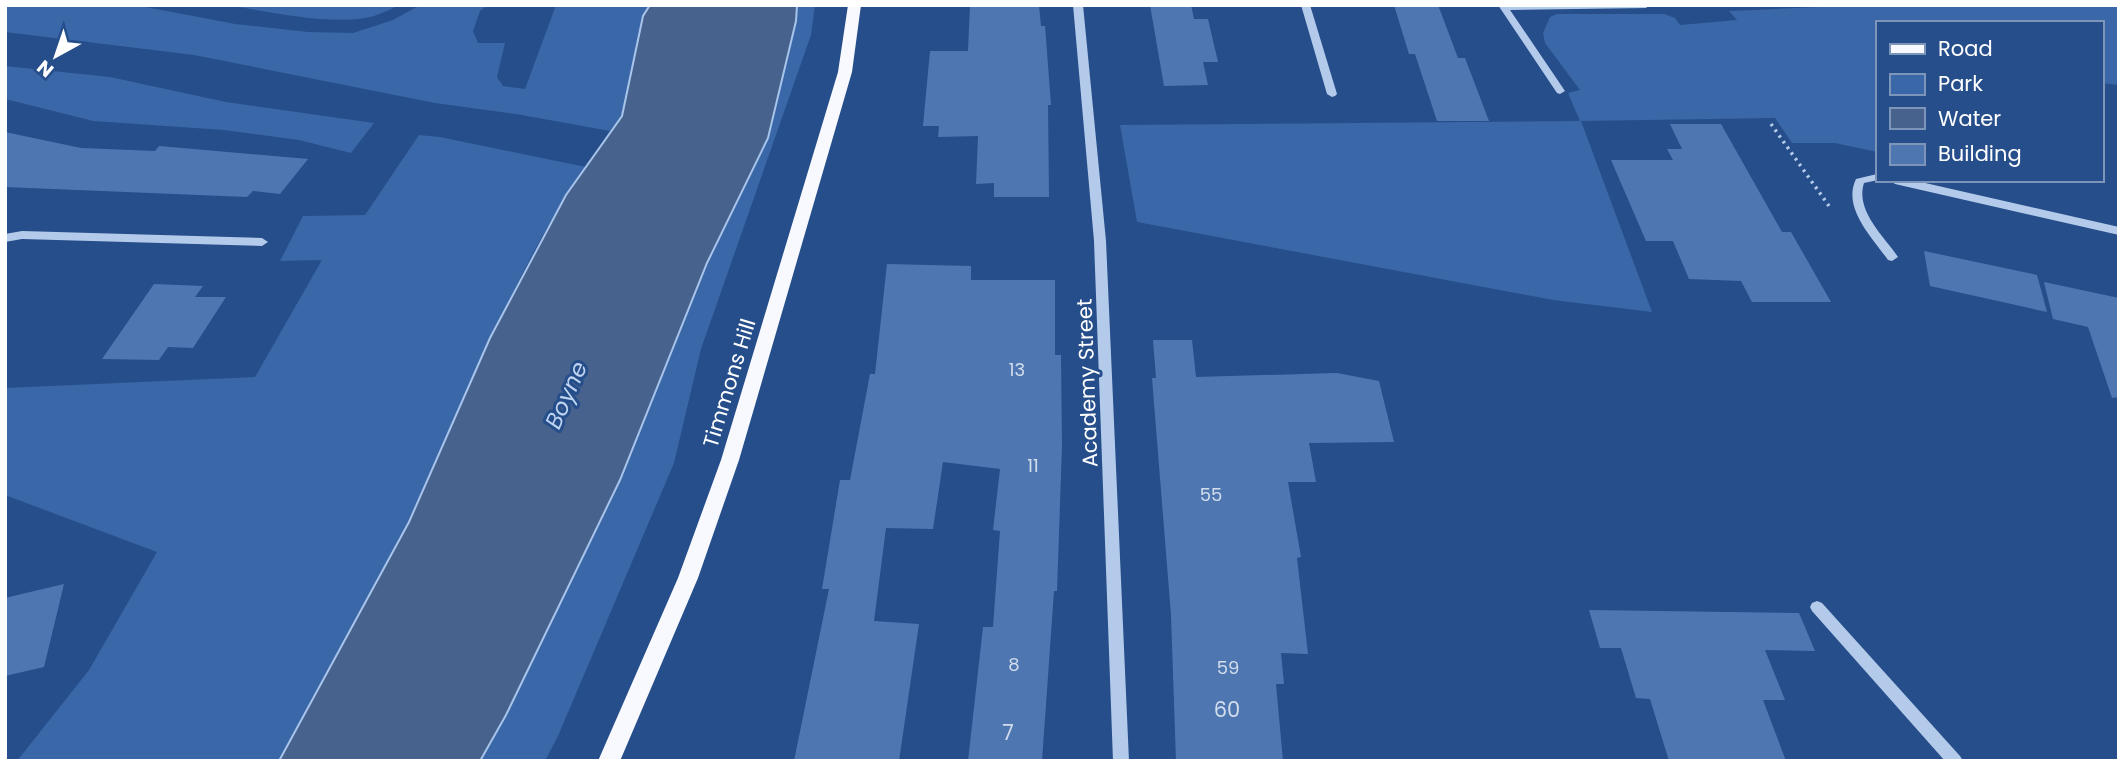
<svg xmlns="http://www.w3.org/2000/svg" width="2124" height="766" viewBox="0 0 2124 766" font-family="Poppins,sans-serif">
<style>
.green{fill:#3a67a7}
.water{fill:#46628d;stroke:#a8c4ea;stroke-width:2}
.building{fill:#4e77b2}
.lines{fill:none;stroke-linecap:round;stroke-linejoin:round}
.path{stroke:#b3caea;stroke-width:3.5;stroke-dasharray:2.5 4.5;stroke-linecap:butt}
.minor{fill:#b3caea;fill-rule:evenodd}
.major{fill:#f7f9fe;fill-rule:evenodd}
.labels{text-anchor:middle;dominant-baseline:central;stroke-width:6;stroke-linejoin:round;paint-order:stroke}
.number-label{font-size:18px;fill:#d3ddec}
.street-label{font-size:21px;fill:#fff;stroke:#264e8a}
.near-number-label{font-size:21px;fill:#d3ddec}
.water-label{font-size:23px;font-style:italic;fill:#bfd4f1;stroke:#264e8a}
</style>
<rect width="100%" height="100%" fill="#264e8a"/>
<g class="green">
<polygon points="5,5 135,5 235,24 308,32 353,33 393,20 420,5 488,5 480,11 473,31 478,43 505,43 497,77 503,86 525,89 556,5 650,5 643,16 624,115 610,131 516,114 435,103 194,55 5,32"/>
<path d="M226,5H399C391,9 383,13 374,16C336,27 266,11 226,5Z"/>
<polygon points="797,5 815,5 811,35 701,349 674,463 558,736 545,761 480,761 506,715 707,263 768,138 796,21"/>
<polygon points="1866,5 2119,5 2119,85 2101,83 2101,23 1877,23 1877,152 1835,143 1792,143 1775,118 1581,121 1652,312 1553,300 1137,222 1120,125 1580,121 1568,93 1580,90 1545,43 1543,33 1550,17 1557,14 1664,14 1675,18 1680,25 1737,20 1729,11"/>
<polygon points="5,66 110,77 226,102 374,123 351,153 299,140 224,130 93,121 5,99"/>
<path d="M419,135L440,137L586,167C508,276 468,404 409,523C369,604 322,682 279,761H17L89,670L157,552L5,495V388L255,377L322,260L280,261L303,216L365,215Z"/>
</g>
<polygon class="water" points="650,5 797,5 796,21 768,138 707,263 620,480 506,715 480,761 279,761 409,522 490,338 566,195 622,116 643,16"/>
<g class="building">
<polygon points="970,5 1039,5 1041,26 1045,26 1051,105 1048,105 1049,197 994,197 994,183 976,184 978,136 938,137 939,126 923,126 930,51 968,51"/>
<polygon points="1150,5 1191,5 1194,19 1208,19 1218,62 1203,62 1208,85 1164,86"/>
<polygon points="1394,5 1438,5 1458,58 1465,58 1489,121 1437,121 1415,54 1409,54"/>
<polygon points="1670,124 1721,124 1782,232 1791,232 1831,302 1752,302 1741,281 1689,279 1673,241 1646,241 1611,160 1673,160 1667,149 1682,149"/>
<polygon points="5,132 81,148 155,151 159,146 308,159 280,194 253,191 247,197 5,187"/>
<polygon points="1924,251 2037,275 2047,312 1930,286"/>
<polygon points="887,264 971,266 971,280 1055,280 1055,355 1061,355 1062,446 1057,591 1054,591 1042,761 968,761 983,627 993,627 1000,531 993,530 1000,469 943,462 933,529 886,528 874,621 919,624 899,761 794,761 829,589 822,589 840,480 850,480 870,374 875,374"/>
<polygon points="2044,282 2119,298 2119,397 2112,398 2088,327 2053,319"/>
<polygon points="154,284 203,286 195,297 226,297 193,348 168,347 159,360 102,359"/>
<polygon points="1153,340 1192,340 1196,377 1337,373 1379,381 1394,442 1309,443 1316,482 1288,482 1301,557 1297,558 1308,654 1281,653 1284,684 1276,684 1283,761 1176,761 1171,615 1152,378 1156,378"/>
<polygon points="64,584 44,667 5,676 5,598"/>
<polygon points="1589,610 1799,613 1815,651 1765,650 1785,700 1763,700 1786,761 1669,761 1650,699 1636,698 1621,648 1600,648"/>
</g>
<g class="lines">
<polyline class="path" points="1771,124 1829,206"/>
<g class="minor">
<polygon points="1073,5 1083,5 1106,241 1129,761 1113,761 1094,241"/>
<polygon points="1301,5 1310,5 1337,94 1335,96 1332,97 1327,94"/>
<polygon points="1498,5 1650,5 1646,8 1510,10 1565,91 1560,94 1557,93"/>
<path d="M1877,174L1878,180L1864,183C1855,211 1884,236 1898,257L1892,261L1888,260C1872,237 1842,208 1856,179Z"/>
<polygon points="1890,180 1912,180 2119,227 2119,235 1895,184"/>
<polygon points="22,231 262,238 268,242 262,246 22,239 5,242 5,234"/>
<polygon points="1817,601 1822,603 1960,756 1963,761 1945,761 1812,611 1810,607 1812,603"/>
</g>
<polygon class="major" points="848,5 861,5 852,72 739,460 698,578 620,761 598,761 678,578 721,460 838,72"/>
</g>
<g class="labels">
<g class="number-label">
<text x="1017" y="369">13</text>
<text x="1033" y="465">11</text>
<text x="1211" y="494">55</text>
<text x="1014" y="664">8</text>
<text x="1228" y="667">59</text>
</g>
<g class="street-label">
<text transform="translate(729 383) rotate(-73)">Timmons Hill</text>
<text transform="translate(1087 383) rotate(-92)">Academy Street</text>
</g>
<g class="near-number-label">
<text x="1227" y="709">60</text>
<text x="1008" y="732">7</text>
</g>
<g class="water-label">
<text transform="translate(566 395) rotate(-66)">Boyne</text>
</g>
</g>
<rect width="2124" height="766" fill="none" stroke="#ffffff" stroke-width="14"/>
<rect x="1876" y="21" width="228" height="161" fill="#264e8a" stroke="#7d95b9" stroke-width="2"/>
<rect x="1890" y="44" width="35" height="10" fill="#f7f9fe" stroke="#7d95b9" stroke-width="2"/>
<text x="1938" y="56" font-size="21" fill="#ffffff">Road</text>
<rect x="1890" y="74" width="35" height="21" fill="#3a67a7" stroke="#7d95b9" stroke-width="2"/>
<text x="1938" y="91" font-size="21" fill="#ffffff">Park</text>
<rect x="1890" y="108" width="35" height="21" fill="#46628d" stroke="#7d95b9" stroke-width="2"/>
<text x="1938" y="126" font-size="21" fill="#ffffff">Water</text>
<rect x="1890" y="144" width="35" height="21" fill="#4e77b2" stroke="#7d95b9" stroke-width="2"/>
<text x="1938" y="161" font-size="21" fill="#ffffff">Building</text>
<g transform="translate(56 56) rotate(220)" stroke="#264e8a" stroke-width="5" paint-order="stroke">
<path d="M0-5L12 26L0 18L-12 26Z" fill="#ffffff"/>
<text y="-10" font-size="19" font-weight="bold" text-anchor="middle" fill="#ffffff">N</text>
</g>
</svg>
